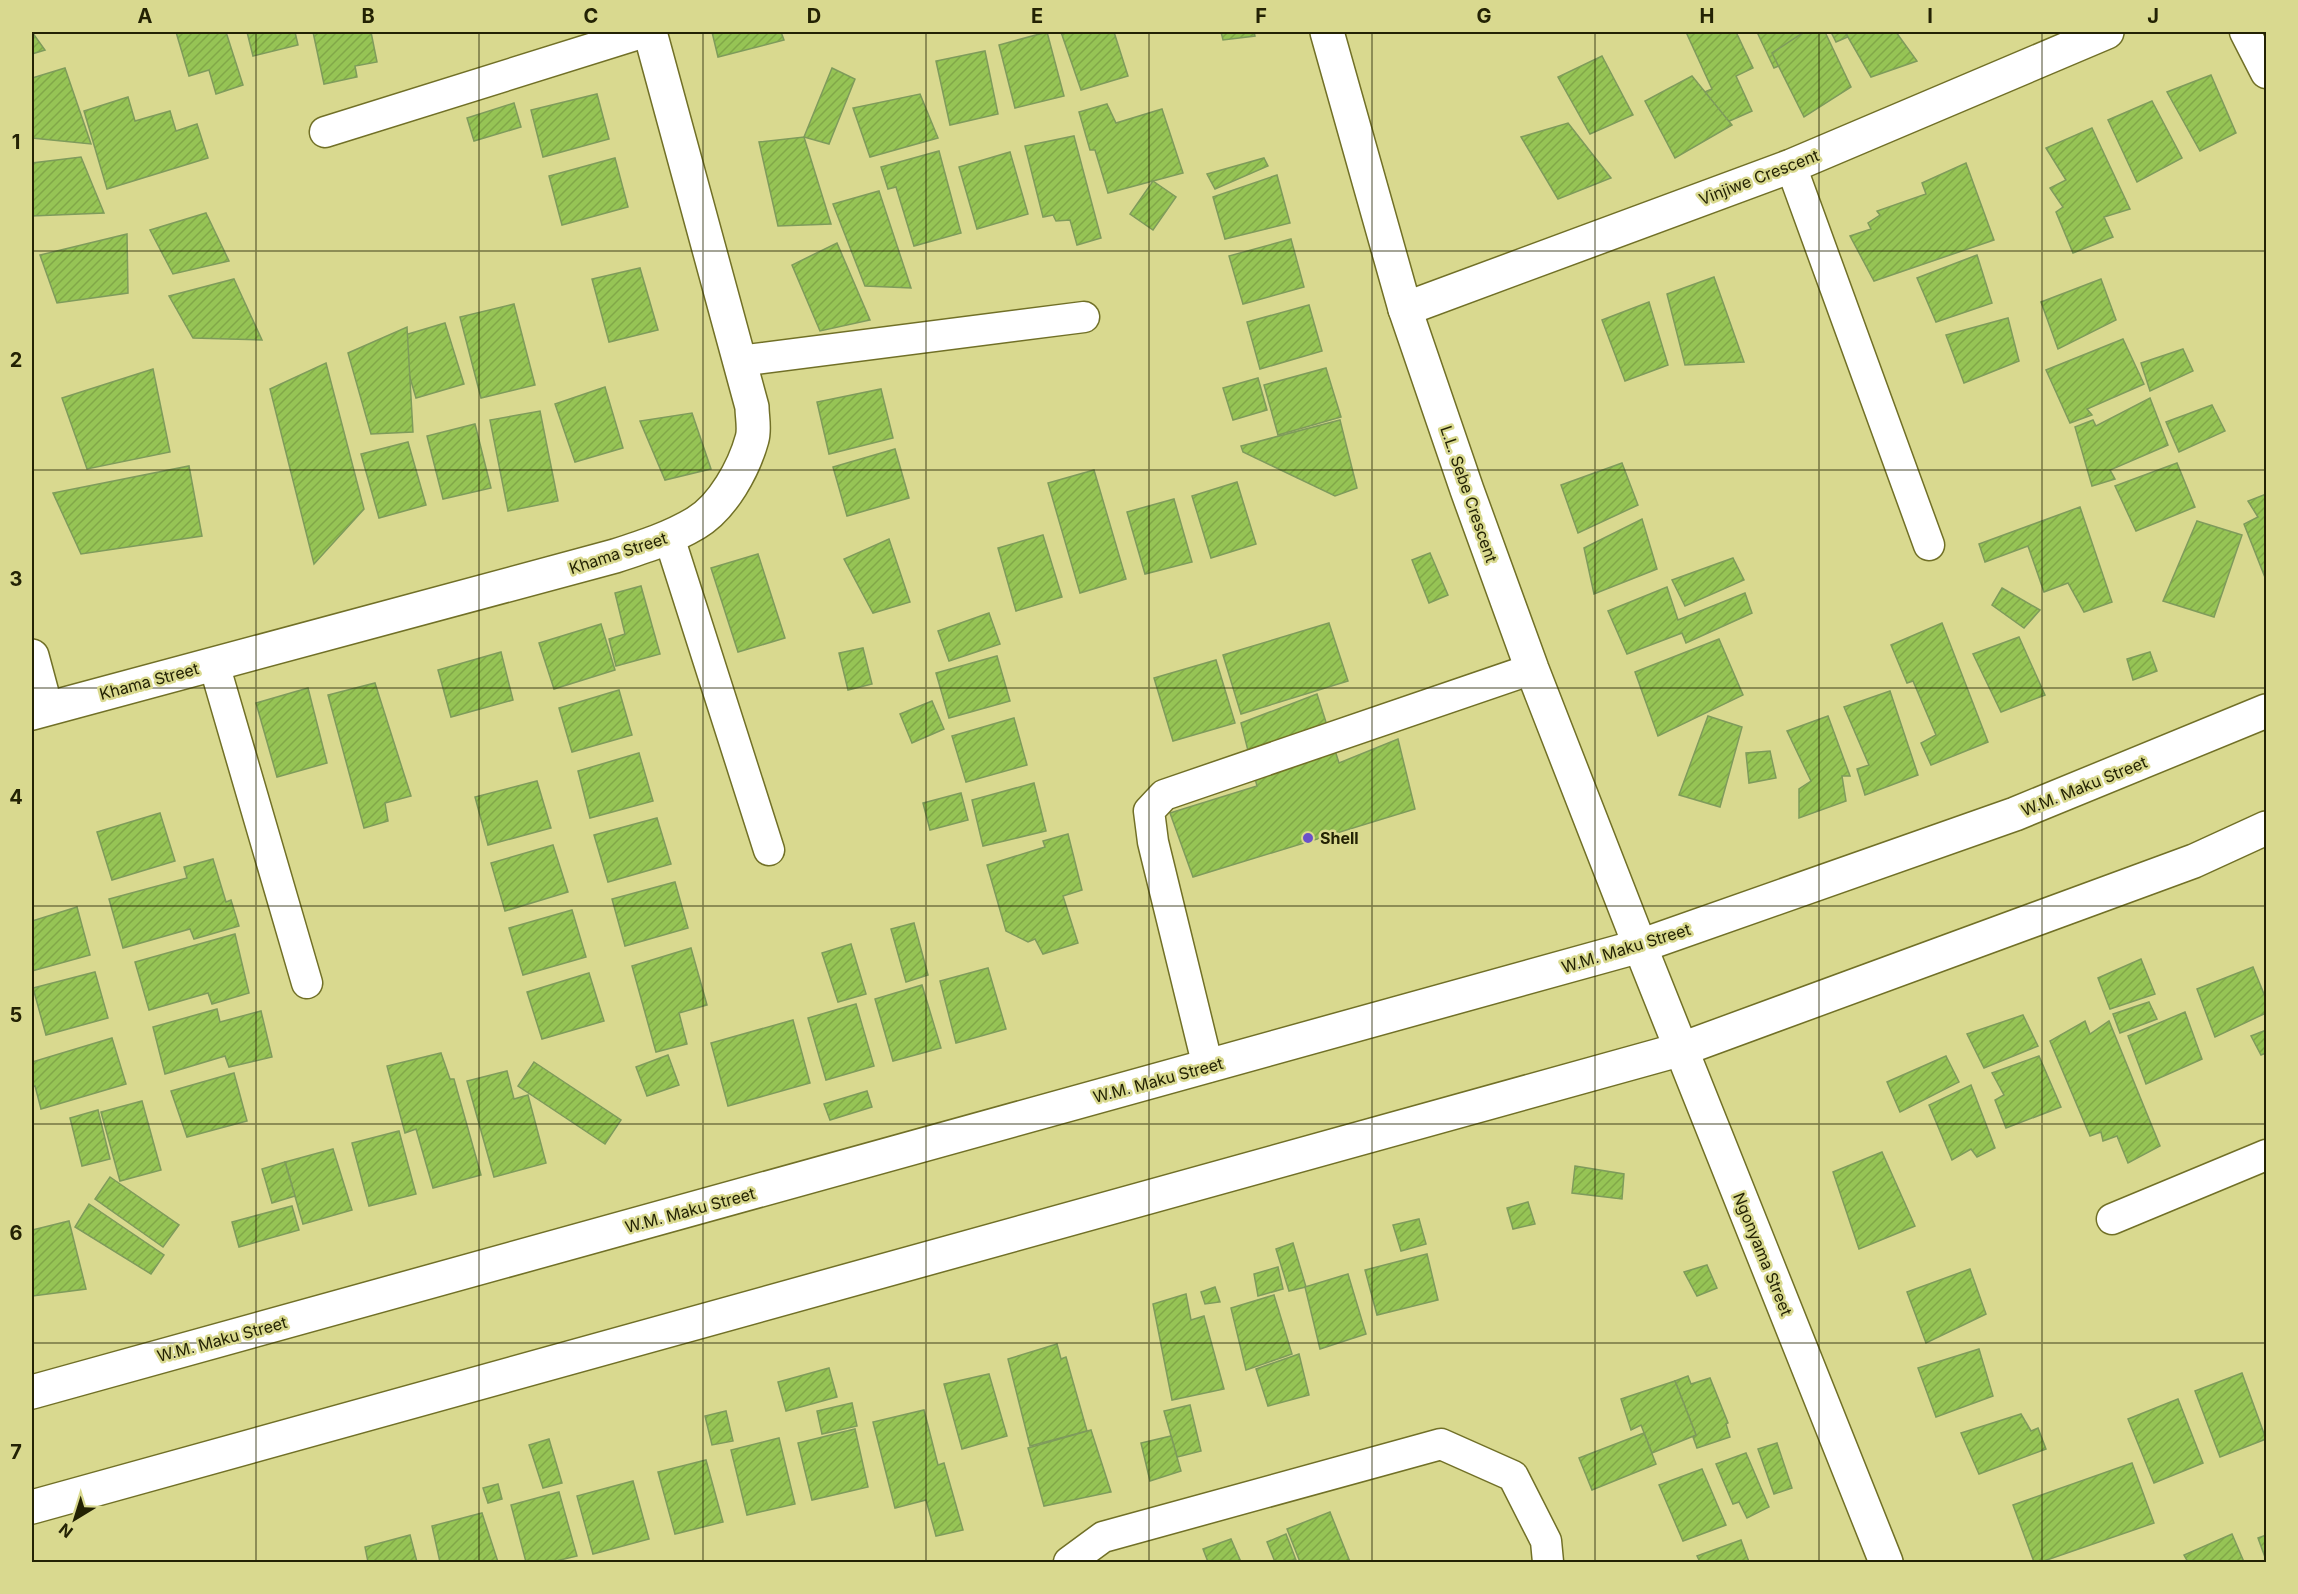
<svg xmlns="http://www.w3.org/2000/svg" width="2298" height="1594" viewBox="0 0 2298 1594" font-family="Inter,sans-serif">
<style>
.building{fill:url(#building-hatch);stroke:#7e9b5b;stroke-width:1.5}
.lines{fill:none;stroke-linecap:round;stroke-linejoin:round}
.service-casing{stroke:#717027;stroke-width:33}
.minor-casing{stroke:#717027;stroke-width:36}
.tertiary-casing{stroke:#717027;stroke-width:36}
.service{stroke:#fff;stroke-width:30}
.minor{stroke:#fff;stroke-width:33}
.tertiary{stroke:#fff;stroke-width:33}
.grid{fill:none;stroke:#232204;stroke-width:1.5;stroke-opacity:0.55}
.poi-dot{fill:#6a51ca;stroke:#d9d98f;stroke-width:2}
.labels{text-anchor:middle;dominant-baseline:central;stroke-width:5;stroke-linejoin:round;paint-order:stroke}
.street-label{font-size:16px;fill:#232204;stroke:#d9d98f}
.poi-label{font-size:16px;font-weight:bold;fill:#232204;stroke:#d9d98f;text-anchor:start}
.neatline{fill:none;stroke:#232204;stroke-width:2}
.grid-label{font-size:20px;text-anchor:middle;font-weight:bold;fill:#232204}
</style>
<defs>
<pattern id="building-hatch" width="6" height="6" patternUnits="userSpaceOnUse" patternTransform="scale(1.5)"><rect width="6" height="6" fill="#96c455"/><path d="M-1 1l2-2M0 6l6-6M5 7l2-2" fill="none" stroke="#81a848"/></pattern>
</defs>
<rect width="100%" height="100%" fill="#d9d98f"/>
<g class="building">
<polygon points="32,32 45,50 32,54"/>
<polygon points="176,32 226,32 243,85 216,94 209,70 189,76"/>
<polygon points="247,32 295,32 298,45 253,56"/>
<polygon points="313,32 371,32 377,62 355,66 357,77 324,84"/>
<polygon points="712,32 781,32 784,40 718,57"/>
<polygon points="1047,32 1064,96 1015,108 999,45"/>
<polygon points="1061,32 1114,32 1128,76 1081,90"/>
<polygon points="1221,32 1254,32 1255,36 1223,40"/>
<polygon points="1686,32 1736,32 1753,68 1736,76 1752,111 1716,127 1700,94 1712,89"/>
<polygon points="1757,32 1812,32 1819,48 1774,68"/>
<polygon points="1804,32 1825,32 1851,87 1804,117 1772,53"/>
<polygon points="1831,32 1859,32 1836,42"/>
<polygon points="1845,32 1896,32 1917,61 1871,77"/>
<polygon points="985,51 998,114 950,125 936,61"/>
<polygon points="1602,56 1633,115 1590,134 1558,77"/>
<polygon points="65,68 91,144 32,138 32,78"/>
<polygon points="832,68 855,79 829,144 804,137"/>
<polygon points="2211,75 2236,133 2200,151 2167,92"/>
<polygon points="1692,76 1732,125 1675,158 1645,101"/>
<polygon points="597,94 609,139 543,157 531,110"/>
<polygon points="920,94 938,138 870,157 853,108"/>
<polygon points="128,97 135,121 170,111 176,131 197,124 208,158 107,189 84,111"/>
<polygon points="2152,101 2182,158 2137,182 2108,120"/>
<polygon points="514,103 521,127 474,141 467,118"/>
<polygon points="1107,104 1116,123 1162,109 1183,173 1108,193 1095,150 1090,150 1079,112"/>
<polygon points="1568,123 1611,178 1558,199 1521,137"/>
<polygon points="2092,128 2130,209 2104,217 2113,237 2073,253 2056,212 2063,207 2050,188 2066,180 2046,148"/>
<polygon points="1074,136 1101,238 1077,245 1070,220 1056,221 1053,215 1043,217 1025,146"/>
<polygon points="804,137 831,224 778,226 759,142"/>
<polygon points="939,151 961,233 914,246 896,187 888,189 881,167"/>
<polygon points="1010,152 1028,214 977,229 959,167"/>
<polygon points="81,157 104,213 32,216 32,163"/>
<polygon points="615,158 628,207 562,225 549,176"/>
<polygon points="1264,158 1268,166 1215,189 1207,174"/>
<polygon points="1966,163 1994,240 1874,281 1850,236 1871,229 1868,223 1880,215 1877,211 1926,194 1922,183"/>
<polygon points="1277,175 1290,223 1225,239 1213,197"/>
<polygon points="1153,181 1176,197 1153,230 1130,214"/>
<polygon points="879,191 911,288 865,286 833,204"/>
<polygon points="206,213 229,261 173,274 150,230"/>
<polygon points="127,234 128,293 57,303 40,255"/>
<polygon points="1291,239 1304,287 1243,304 1229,256"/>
<polygon points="837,243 870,320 820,331 792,265"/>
<polygon points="1977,255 1992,303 1936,322 1917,278"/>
<polygon points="640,268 658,330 609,342 592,279"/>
<polygon points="1714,277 1744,362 1685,365 1667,294"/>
<polygon points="234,279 262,340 193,338 169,296"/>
<polygon points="2101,279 2116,320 2058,349 2041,302"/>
<polygon points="1649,302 1668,365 1625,381 1602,320"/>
<polygon points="514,304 535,385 481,398 460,317"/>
<polygon points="1309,305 1322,351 1260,369 1247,322"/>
<polygon points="2008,318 2019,361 1964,383 1946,335"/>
<polygon points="445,323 464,384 416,398 398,337"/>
<polygon points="407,327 413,432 371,434 348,353"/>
<polygon points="2123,339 2144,384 2087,409 2092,415 2070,423 2046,370"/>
<polygon points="2183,349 2193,371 2150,391 2141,363"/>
<polygon points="326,363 364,509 314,564 270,389"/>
<polygon points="1326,368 1341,417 1278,435 1264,385"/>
<polygon points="153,369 170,452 87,469 62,398"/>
<polygon points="1258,378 1267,410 1233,420 1223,388"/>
<polygon points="605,387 623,448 575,462 555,404"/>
<polygon points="881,389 893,438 829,454 817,402"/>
<polygon points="2150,398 2168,445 2110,470 2115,479 2092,486 2075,427 2093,420 2096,426"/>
<polygon points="2212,405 2225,431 2179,452 2166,422"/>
<polygon points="540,411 558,501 508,511 490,420"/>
<polygon points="692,413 711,469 665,480 640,421"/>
<polygon points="1340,420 1357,488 1335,496 1243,452 1241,446"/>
<polygon points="475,424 491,488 443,499 427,436"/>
<polygon points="408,442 426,505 379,518 361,454"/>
<polygon points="895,449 909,498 847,516 833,467"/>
<polygon points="1622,463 1638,505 1578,533 1561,485"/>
<polygon points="2177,463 2195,507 2136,531 2115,486"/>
<polygon points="189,466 202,536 81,554 53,493"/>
<polygon points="1094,470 1126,579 1080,593 1048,483"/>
<polygon points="1237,482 1256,544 1211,558 1192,496"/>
<polygon points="2266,494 2266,580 2244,524 2258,517 2248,501"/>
<polygon points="1174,499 1192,562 1145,574 1127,512"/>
<polygon points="2080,507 2112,602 2084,612 2068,583 2044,592 2028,546 1985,562 1979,544"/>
<polygon points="1642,519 1657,569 1594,594 1584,548"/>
<polygon points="2197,521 2242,535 2214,617 2163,601"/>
<polygon points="1043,535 1062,597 1016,611 998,548"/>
<polygon points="889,539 910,602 873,613 844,559"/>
<polygon points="1430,553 1448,595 1429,603 1412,560"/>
<polygon points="758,554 785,638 738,652 711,568"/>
<polygon points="1733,558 1744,580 1685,606 1672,580"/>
<polygon points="641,586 660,654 616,666 609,639 625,634 615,593"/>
<polygon points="1667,587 1678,620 1745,593 1752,613 1686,643 1682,633 1627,654 1608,611"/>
<polygon points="2002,588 2040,610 2024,628 1992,605"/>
<polygon points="989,613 1000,644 949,661 938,631"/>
<polygon points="1329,623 1348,681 1241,714 1223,655"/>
<polygon points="1942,623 1988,742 1931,765 1921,743 1936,735 1913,681 1907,683 1891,645"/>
<polygon points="601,624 615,670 554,689 539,643"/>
<polygon points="2019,637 2045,695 2001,712 1973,654"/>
<polygon points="1719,639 1743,695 1658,736 1635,672"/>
<polygon points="863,648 872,684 848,690 839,653"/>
<polygon points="501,652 513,700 451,717 438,670"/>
<polygon points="2150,652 2157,671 2133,680 2127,659"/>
<polygon points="997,656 1010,701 949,718 936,673"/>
<polygon points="1216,660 1235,723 1173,741 1154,678"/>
<polygon points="375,683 411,796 385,803 388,821 364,828 328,695"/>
<polygon points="308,688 327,763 277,777 256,703"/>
<polygon points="619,690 632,735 572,752 559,708"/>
<polygon points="1890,691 1918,775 1865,795 1857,769 1869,765 1844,707"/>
<polygon points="1317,694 1339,763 1398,739 1415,809 1193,877 1170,813 1257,786 1241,723"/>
<polygon points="932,701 944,729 912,743 900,714"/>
<polygon points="1708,716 1742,727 1720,807 1679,795"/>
<polygon points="1828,716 1850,776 1842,776 1846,801 1799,818 1799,789 1811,781 1787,731"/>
<polygon points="1014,718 1027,765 966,782 952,736"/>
<polygon points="1770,751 1776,778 1749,783 1746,753"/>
<polygon points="639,753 653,801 590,818 578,771"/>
<polygon points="537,781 551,828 488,845 475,797"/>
<polygon points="1034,783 1046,831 983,846 972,800"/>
<polygon points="961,793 968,820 930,830 923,803"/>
<polygon points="160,813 175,861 112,880 97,832"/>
<polygon points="657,818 671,864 608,882 594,835"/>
<polygon points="1068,834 1082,890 1063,896 1078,943 1043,954 1035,939 1028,942 1006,931 987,865 1045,847 1043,841"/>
<polygon points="553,845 568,892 505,911 491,863"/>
<polygon points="213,859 226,902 231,900 239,926 194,939 190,929 123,948 109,899 187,878 184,867"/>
<polygon points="675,882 688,928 625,946 612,899"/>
<polygon points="77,907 90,955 32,971 32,921"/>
<polygon points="572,910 586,957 523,975 509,928"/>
<polygon points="914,923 928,975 906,982 891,929"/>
<polygon points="235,934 249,993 212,1004 208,993 149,1010 135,962"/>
<polygon points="851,944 866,994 838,1002 822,953"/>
<polygon points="691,948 707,1005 679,1013 687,1044 656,1052 632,966"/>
<polygon points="2141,959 2155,994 2110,1009 2098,978"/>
<polygon points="2253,967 2266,999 2266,1013 2215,1037 2197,989"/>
<polygon points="988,968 1006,1029 956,1043 940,981"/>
<polygon points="95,972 108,1018 46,1035 33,988"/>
<polygon points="589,973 604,1021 542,1039 527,992"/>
<polygon points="922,985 941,1048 893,1061 875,999"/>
<polygon points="2149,1002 2157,1019 2120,1033 2113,1014"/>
<polygon points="856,1004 874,1066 826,1080 808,1018"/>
<polygon points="217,1009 220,1022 261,1011 272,1057 229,1067 225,1056 165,1074 153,1027"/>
<polygon points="2185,1012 2202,1059 2146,1084 2128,1036"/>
<polygon points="2023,1015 2038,1046 1984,1068 1967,1034"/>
<polygon points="793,1020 810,1083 728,1106 711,1043"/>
<polygon points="2085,1021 2090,1034 2109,1021 2160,1146 2128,1163 2117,1136 2103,1141 2101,1132 2090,1136 2050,1041"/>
<polygon points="2266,1030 2266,1053 2261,1055 2251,1036"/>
<polygon points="112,1038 126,1084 41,1109 35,1086 32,1087 32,1062"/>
<polygon points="441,1053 450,1079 454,1079 481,1175 433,1188 416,1129 405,1133 387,1066"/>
<polygon points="668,1055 679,1085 647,1096 636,1067"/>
<polygon points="1946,1056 1959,1082 1900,1112 1887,1082"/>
<polygon points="2039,1056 2061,1107 2006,1128 1995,1100 2004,1095 1992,1073"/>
<polygon points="534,1062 621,1120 605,1144 518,1086"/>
<polygon points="507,1071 514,1099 528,1095 546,1163 494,1177 467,1081"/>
<polygon points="234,1073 247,1121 187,1137 171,1091"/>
<polygon points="1971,1085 1995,1148 1977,1157 1971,1149 1952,1160 1929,1105"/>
<polygon points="867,1091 872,1107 830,1120 824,1104"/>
<polygon points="142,1101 161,1170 120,1181 101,1112"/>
<polygon points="98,1110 110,1159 82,1166 70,1118"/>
<polygon points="399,1131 416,1194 369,1206 352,1143"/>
<polygon points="333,1149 352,1210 303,1224 285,1162"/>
<polygon points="1882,1152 1915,1226 1859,1249 1833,1172"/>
<polygon points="285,1162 295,1196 272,1203 262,1169"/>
<polygon points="1575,1166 1624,1174 1622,1199 1572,1193"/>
<polygon points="110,1177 179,1225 163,1247 95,1199"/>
<polygon points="1528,1202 1535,1224 1513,1229 1507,1208"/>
<polygon points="89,1204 164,1255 151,1274 75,1227"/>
<polygon points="292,1206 299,1230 239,1247 232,1222"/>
<polygon points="1419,1219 1426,1244 1401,1251 1393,1225"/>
<polygon points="69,1221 86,1289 33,1296 32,1230"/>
<polygon points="1293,1243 1306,1287 1289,1291 1276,1249"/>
<polygon points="1427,1254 1438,1300 1377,1315 1365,1270"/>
<polygon points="1707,1265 1717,1288 1697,1296 1684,1272"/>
<polygon points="1278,1267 1283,1289 1258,1296 1254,1274"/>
<polygon points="1970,1269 1986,1314 1926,1343 1907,1292"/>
<polygon points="1348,1274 1366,1334 1320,1349 1305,1287"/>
<polygon points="1215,1287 1220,1302 1205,1304 1201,1292"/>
<polygon points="1186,1294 1191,1320 1204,1316 1224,1389 1172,1400 1153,1304"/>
<polygon points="1274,1295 1292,1354 1246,1370 1231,1308"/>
<polygon points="1057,1344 1061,1359 1066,1357 1087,1431 1030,1446 1008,1359"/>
<polygon points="1979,1349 1993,1396 1936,1417 1918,1368"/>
<polygon points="1299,1354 1309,1395 1268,1406 1256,1369"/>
<polygon points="829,1368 837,1397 786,1411 778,1382"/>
<polygon points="2242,1373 2266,1439 2220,1457 2195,1391"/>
<polygon points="989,1374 1007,1436 962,1449 944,1384"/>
<polygon points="1688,1376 1691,1384 1710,1378 1728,1423 1726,1424 1730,1437 1697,1448 1693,1437 1696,1435 1675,1381"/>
<polygon points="1675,1381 1696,1435 1652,1453 1641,1425 1631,1430 1621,1399"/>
<polygon points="2178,1399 2203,1463 2154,1483 2128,1419"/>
<polygon points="852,1403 857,1426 822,1434 817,1411"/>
<polygon points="1190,1405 1201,1451 1177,1457 1164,1411"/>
<polygon points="924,1410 938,1465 944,1463 963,1530 936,1536 926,1500 895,1508 873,1422"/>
<polygon points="726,1411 733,1441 712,1445 705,1416"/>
<polygon points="2021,1414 2031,1431 2038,1428 2046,1449 1979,1474 1961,1433"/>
<polygon points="855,1429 868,1487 812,1500 798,1443"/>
<polygon points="1091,1430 1111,1492 1044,1506 1028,1448"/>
<polygon points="1644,1433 1656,1464 1592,1490 1579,1458"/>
<polygon points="1171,1436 1181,1471 1150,1481 1141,1443"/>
<polygon points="779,1438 795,1504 747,1515 731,1450"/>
<polygon points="549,1439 562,1483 543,1488 529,1445"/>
<polygon points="1777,1443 1792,1488 1774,1494 1758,1449"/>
<polygon points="1746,1453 1769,1507 1747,1518 1739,1502 1733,1504 1716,1464"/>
<polygon points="706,1460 723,1522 675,1534 658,1472"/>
<polygon points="2132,1463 2154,1523 2041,1562 2034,1562 2013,1505"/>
<polygon points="1702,1469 1726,1525 1683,1541 1659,1485"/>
<polygon points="633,1481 649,1539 593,1554 577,1496"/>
<polygon points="498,1484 502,1499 488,1503 483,1488"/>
<polygon points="559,1492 577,1556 552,1562 526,1562 511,1505"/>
<polygon points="1330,1512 1350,1562 1300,1562 1287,1529"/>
<polygon points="482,1513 498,1562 440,1562 432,1526"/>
<polygon points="1286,1534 1296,1560 1275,1562 1267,1542"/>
<polygon points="2232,1534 2244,1562 2188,1562 2184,1555"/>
<polygon points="410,1535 417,1562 368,1562 365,1547"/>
<polygon points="2266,1535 2266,1560 2258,1538"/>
<polygon points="1231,1539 1241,1562 1208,1562 1203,1549"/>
<polygon points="1741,1540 1749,1562 1700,1562 1697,1556"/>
</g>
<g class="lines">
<defs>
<g id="service">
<polyline points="2245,32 2266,73"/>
<polyline points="325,132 645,32"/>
<polyline points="1791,166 1929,545"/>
<polyline points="739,361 1084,317"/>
<polyline points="669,537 769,850"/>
<polyline points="214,664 307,983"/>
<polyline points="1208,1067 1153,842 1149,811 1164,795 1532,669"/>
<polyline points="2112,1219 2266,1155"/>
<polyline points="1069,1562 1103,1537 1441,1444 1513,1476 1546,1541 1548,1562"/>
</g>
<g id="minor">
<polyline points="1327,32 1405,309 1467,490 1532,669 1640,946 1886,1562"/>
<polyline points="1405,309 1791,166 2107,32"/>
<polyline points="32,656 46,708"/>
<path d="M32,713L615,556C643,547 671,538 696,523C723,507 744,468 752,439C755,429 752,417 752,407L650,32"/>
</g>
<g id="tertiary">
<polyline points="32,1392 1640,946 2015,814 2266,711"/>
<polyline points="32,1507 1682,1049 2194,861 2266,828"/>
</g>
</defs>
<use href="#service" class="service-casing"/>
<use href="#minor" class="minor-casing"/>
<use href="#tertiary" class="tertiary-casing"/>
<use href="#service" class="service"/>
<use href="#minor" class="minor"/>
<use href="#tertiary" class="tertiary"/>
</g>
<path class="grid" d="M256,32V1562M479,32V1562M703,32V1562M926,32V1562M1149,32V1562M1372,32V1562M1595,32V1562M1819,32V1562M2042,32V1562M32,251H2266M32,470H2266M32,688H2266M32,906H2266M32,1124H2266M32,1343H2266"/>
<circle class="poi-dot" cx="1308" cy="838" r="6"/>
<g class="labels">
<g class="street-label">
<text transform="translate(1759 177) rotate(-21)">Vinjiwe Crescent</text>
<text transform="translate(1469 494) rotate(71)">L.L. Sebe Crescent</text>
<text transform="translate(618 553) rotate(-18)">Khama Street</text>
<text transform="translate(149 681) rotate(-15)">Khama Street</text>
<text transform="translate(2084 786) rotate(-22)">W.M. Maku Street</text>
<text transform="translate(1626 948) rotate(-17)">W.M. Maku Street</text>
<text transform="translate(1158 1080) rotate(-15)">W.M. Maku Street</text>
<text transform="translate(690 1210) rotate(-15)">W.M. Maku Street</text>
<text transform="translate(1763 1254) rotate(68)">Ngonyama Street</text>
<text transform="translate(222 1339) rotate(-15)">W.M. Maku Street</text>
</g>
<g class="poi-label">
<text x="1320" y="838">Shell</text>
</g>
</g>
<rect width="2298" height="1594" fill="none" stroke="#d9d98f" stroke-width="66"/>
<g transform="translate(75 1519) rotate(218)" stroke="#d9d98f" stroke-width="4.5" paint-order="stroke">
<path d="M0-4.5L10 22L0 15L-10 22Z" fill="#232204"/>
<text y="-9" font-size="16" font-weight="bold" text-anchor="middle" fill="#232204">N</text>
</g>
<rect x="33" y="33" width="2232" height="1528" class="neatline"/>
<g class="grid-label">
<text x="145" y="23">A</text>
<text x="368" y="23">B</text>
<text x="591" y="23">C</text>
<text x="814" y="23">D</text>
<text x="1037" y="23">E</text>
<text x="1261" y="23">F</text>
<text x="1484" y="23">G</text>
<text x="1707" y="23">H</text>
<text x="1930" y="23">I</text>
<text x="2153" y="23">J</text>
<text x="16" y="149">1</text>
<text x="16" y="367">2</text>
<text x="16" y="586">3</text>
<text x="16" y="804">4</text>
<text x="16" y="1022">5</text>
<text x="16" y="1240">6</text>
<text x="16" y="1459">7</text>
</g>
</svg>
